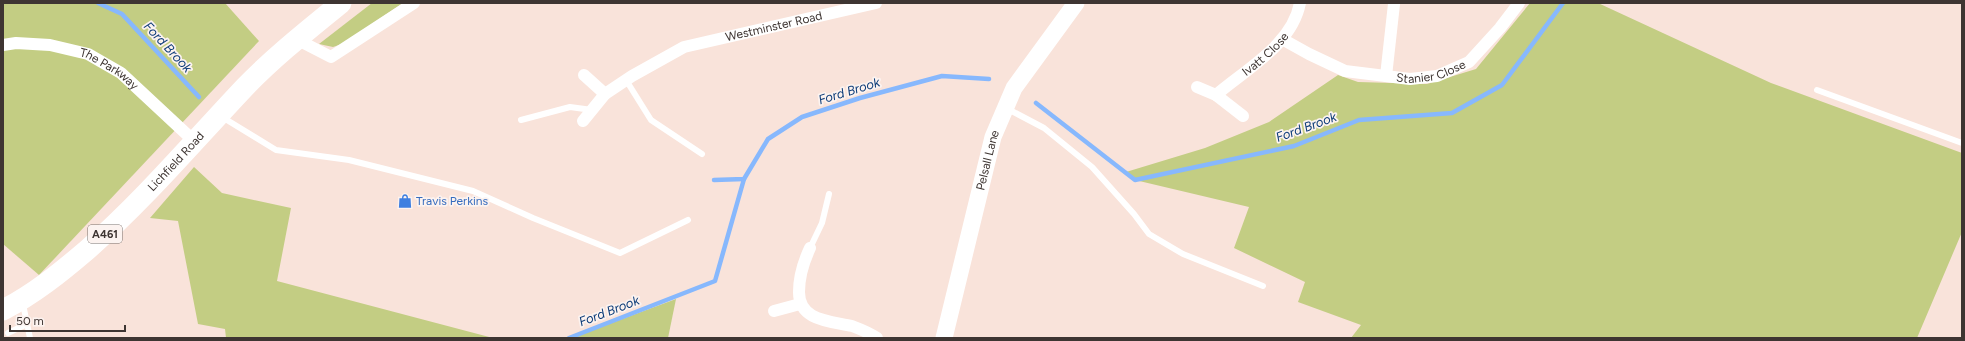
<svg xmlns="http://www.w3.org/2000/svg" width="1965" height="341" viewBox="0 0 1965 341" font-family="Figtree,sans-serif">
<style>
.green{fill:#c3cd83}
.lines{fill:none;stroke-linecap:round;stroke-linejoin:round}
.stream{stroke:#87b8fd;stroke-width:4.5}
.service{stroke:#fff;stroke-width:6}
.minor{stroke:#fff;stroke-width:12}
.secondary{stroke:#fff;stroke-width:17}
.trunk{stroke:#fff;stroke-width:21}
.labels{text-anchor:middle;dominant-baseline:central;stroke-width:3.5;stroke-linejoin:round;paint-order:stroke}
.shield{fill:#fcf3f0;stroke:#776e6b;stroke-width:1}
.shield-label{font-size:11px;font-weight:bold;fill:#3e3532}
.street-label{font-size:12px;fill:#3e3532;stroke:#fcf3f0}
.shop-label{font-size:12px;fill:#366cbe;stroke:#fcf3f0;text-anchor:start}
.water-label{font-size:13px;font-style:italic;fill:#0d3c78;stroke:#fcf3f0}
</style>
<rect width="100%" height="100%" fill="#f9e3da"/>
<g class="green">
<polygon points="3,3 225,3 259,41 39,275 3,244"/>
<polygon points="372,3 403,3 342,44 333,47 319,44"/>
<polygon points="1530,3 1598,3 1771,83 1962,153 1962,232 1917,338 1351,338 1361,325 1298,302 1305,282 1234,248 1249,207 1135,180 1126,172 1205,148 1269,122 1338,75 1358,82 1427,84 1476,69"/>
<polygon points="194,167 222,193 291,208 277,281 493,338 226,338 225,329 198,324 178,221 150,218"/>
<polygon points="676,299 668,338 571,338"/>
</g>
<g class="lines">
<g class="stream">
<polyline points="98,3 122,14 199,97"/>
<polyline points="1036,103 1135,180 1294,146 1359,120 1452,113 1502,85 1563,3"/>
<polyline points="714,180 744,179 768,139 802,117 860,98 942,76 989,79"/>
<polyline points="569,338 715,281 744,179"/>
</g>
<g class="service">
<polyline points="626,80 651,120 702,154"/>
<polyline points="1817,90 1962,143"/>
<polyline points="1006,108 1044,128 1092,167 1134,214 1149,234 1183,254 1263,286"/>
<polyline points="222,117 276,150 349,160 473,191 533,218 620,253 688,220"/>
<polyline points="521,120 570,107 592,110"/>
<polyline points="810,248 822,223 829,194"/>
<polyline points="23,304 30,338"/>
<polyline points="8,333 27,324"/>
</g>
<g class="minor">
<polyline points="296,39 331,57 414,3"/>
<path id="s1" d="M1282,39L1309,54L1345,71L1410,79L1437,76L1469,62L1500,28L1519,3"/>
<path id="s2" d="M3,45L16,43L50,45L88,54L121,73L194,141"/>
<polyline points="584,75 605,94"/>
<polyline points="1386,76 1394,4"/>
<polyline points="1197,87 1216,95 1243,116"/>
<path id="s3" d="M1216,95C1246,69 1292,45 1300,3"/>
<path id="s4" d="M583,121L605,94L632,76L684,47L876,3"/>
<path d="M810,248C803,263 799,276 799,292C799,321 830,321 852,326C860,329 870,333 877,338"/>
<polyline points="774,311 800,304"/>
</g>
<path class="secondary" id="s5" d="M944,338L993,137L1014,88L1076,3"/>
<path class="trunk" id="s6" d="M3,310C34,294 60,273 87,250C144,200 193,142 245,87C275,56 308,30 341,3"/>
</g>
<defs>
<symbol id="shop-bare" viewBox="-9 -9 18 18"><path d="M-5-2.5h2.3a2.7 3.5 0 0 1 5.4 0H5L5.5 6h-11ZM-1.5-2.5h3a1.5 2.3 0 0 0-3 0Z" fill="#3f7fe0" stroke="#fcf3f0" stroke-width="2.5" paint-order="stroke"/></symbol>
</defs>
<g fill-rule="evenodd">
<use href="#shop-bare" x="395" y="191" width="20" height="20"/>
</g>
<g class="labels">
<rect class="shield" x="88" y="225" width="34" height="18" rx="3"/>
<g class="shield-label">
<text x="105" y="234">A461</text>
</g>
<g class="street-label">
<text stroke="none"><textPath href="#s4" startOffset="219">Westminster Road</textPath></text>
<text stroke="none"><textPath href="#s3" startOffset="64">Ivatt Close</textPath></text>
<text stroke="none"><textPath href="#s1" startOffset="158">Stanier Close</textPath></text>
<text stroke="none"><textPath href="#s2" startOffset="112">The Parkway</textPath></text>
<text stroke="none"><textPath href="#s6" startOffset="229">Lichfield Road</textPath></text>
<text stroke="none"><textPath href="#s5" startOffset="183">Pelsall Lane</textPath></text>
</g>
<g class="shop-label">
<text x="416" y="201">Travis Perkins</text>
</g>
<g class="water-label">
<text transform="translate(168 47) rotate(47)">Ford Brook</text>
<text transform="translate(849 91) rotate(-17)">Ford Brook</text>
<text transform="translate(1306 127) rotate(-20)">Ford Brook</text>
<text transform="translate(609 311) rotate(-21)">Ford Brook</text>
</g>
</g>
<rect width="1965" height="341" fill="none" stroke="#3e3532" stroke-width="8"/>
<path d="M10 325v6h115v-6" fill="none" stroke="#3e3532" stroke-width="2"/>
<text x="16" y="325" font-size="12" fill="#3e3532" stroke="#fcf3f0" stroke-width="3" paint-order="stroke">50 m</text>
</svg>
